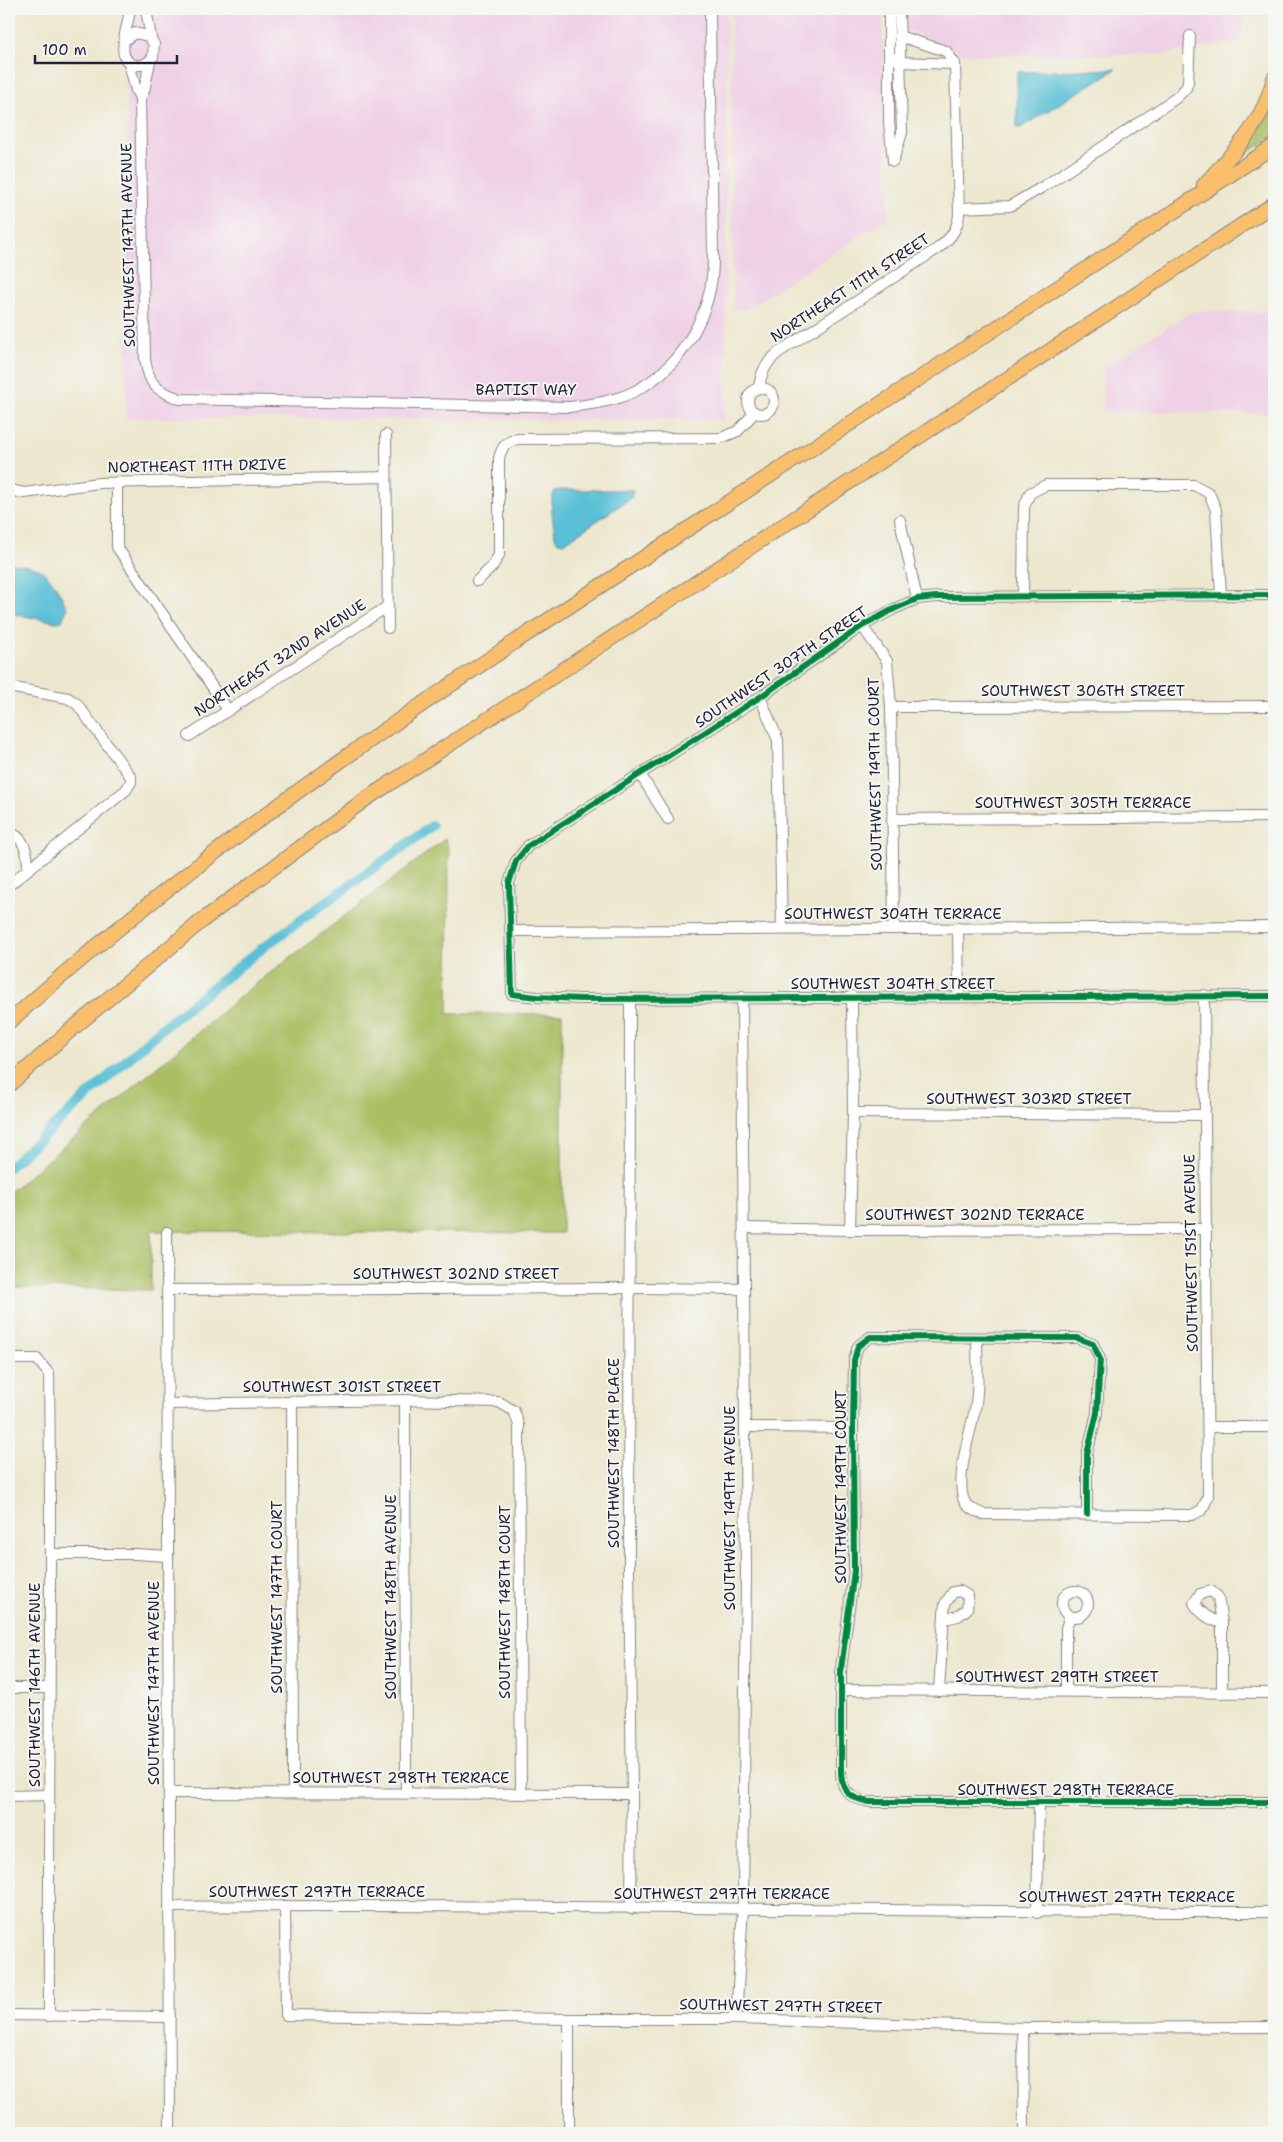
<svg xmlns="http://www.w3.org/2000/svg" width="1283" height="2142" viewBox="0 0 1283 2142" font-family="'Shantell Sans',sans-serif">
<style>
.built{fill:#efd0e6}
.green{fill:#aabf63;stroke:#66704f}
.water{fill:#58bfd6;stroke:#3d7088}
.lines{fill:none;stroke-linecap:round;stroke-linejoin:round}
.canal{stroke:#58bfd6;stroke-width:10}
.minor-casing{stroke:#878484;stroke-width:12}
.highway-casing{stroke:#878484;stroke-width:16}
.minor{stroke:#fff;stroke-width:10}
.highway{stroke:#f9bf6d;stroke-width:14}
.cycleway-casing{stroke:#f6f6f2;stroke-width:9}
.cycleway{stroke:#00873e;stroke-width:6}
.labels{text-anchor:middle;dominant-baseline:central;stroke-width:4;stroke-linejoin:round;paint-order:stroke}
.street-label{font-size:15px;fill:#22223b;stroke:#f6f6f2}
</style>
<rect width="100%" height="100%" fill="#f6f6f2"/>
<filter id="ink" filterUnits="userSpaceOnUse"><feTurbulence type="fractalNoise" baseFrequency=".02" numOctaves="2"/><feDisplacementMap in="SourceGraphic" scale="10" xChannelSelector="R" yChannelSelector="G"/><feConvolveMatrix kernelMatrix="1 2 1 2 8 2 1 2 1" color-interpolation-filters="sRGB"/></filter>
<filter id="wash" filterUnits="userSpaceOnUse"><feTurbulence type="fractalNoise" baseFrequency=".0096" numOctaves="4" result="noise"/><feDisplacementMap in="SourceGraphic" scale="20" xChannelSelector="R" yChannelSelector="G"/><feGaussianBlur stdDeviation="1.12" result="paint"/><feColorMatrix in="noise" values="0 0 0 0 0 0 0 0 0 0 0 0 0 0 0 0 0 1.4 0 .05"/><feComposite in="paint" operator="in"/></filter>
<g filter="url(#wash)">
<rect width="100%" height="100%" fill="#ece7ce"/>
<g class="built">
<polygon points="127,9 727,9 725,420 126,418"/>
<polygon points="731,9 883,9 883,75 889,217 745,310 733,309"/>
<polygon points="902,9 1243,9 1242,41 1158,55 969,55 905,29"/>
<polygon points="1193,311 1274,312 1274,414 1103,411 1103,368"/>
</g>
<g class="green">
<polygon points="1274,92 1274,136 1237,160 1236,157"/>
<polygon points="445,839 449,851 448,1014 562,1014 562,1233 151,1231 151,1290 9,1287 9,1193 248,990"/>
</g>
<g class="water">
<polygon points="1116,69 1020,128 1017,128 1017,72"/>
<path d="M560,490H633L631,498L564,543L558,542L555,537C554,524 548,503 555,491Z"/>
<path d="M9,563C19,565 35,565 43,572C54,580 62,597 67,609L62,621L56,622L9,613Z"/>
</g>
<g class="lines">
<polyline class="canal" points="9,1167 162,1028 265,946 432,826"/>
</g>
</g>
<g filter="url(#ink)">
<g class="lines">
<defs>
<g id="minor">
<polyline points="146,9 151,38"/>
<polyline points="889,9 889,122 893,160"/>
<polyline points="899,36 946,51 955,64"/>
<path d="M125,40L135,33L148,36L154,44L153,57C149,62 144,66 136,65C112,62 129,25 130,9"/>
<polyline points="895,58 900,62 955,64"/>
<path d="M129,63L136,90L140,98L145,359C149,385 155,390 180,399L570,407C593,404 617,401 637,390C683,365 713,312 713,260L710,9"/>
<polyline points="140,98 144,91 150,61"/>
<polyline points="893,161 902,133 899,9"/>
<polyline points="959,208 1010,206 1046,185 1176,98 1186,88 1188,82 1190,36"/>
<circle cx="761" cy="401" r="13"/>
<path d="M759,388C761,371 767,362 779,352L937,249C950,239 957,231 959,215L955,64"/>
<polyline points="386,435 388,628"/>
<polyline points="117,482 117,547 228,710"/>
<polyline points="9,490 24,493 99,483 386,477"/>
<polyline points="900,520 917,599"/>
<path d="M477,581L492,567L499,555V458C502,447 506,441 518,439L721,438L738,431L755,412"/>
<polyline points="1274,595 937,597 917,599 894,609 862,626 760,697 528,846 516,861 509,883 512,994 537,997 581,999 1274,996"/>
<polyline points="1023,596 1024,507 1030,493 1046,485 1194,485 1209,493 1216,510 1221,595"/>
<polyline points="862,626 887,661 891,707 894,929"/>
<polyline points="9,687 68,698 77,704 131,777 131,782 126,790 9,885"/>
<polyline points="760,697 778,740 782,929"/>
<polyline points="891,707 1274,706"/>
<polyline points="189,736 388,606"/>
<polyline points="640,774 668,819"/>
<polyline points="892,819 1274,817"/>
<path d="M9,832C25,837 28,853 28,868"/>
<polyline points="958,928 959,997"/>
<polyline points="511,931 1274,927"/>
<polyline points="630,998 629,1569 632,1794 631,1909"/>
<polyline points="853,1113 1205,1115"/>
<polyline points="745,1228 850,1230 1206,1229"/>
<polyline points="850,1230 853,1113 852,996"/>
<polyline points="167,1232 170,2133"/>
<polyline points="168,1290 630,1288 744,1289"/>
<path d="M977,1338C977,1359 979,1382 976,1403C972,1430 956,1471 963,1498C966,1508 974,1510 983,1514L1192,1515L1202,1510L1208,1497L1204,995"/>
<path d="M9,1359H37L49,1374C52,1588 48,1802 49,2016"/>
<polyline points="405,1400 406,1793"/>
<polyline points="292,1401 293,1792"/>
<polyline points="168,1404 405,1400 499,1402 514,1411 519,1425 521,1794"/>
<polyline points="745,1427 853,1428"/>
<polyline points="1208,1427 1274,1427"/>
<path d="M1087,1514V1454L1097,1413L1100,1359L1093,1344L1077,1338L870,1337L858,1346L854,1360L853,1428L854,1571L841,1669V1773C842,1792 851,1799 870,1802H1274"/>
<polyline points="51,1554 136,1554 168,1556"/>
<circle cx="1075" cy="1604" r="13"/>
<path d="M1222,1623C1209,1620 1201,1614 1194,1603L1200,1594L1211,1591L1218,1597L1222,1623V1693"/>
<polyline points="9,1688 48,1688"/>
<polyline points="840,1690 1274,1693"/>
<polyline points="939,1691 944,1614 945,1604 953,1592 960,1591 968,1596 967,1609 958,1616 944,1619"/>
<polyline points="1066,1691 1066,1628 1070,1616"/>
<polyline points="169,1793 632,1794"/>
<polyline points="9,1796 49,1795"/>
<polyline points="285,1906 286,2015 569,2019 736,2019 1023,2028 1274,2027"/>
<path d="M169,1907C538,1903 906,1913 1274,1912"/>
<polyline points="1037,1913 1039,1802"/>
<polyline points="9,2015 170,2017"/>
<polyline points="736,2019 743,1908 746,1573 742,997"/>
<polyline points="1023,2028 1024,2133"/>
<polyline points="569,2133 569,2019"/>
</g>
<g id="highway">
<path d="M1204,185C1234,152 1263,124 1274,78"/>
<path d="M9,1022C218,834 455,680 691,527C886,401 1080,273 1274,146"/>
<polyline points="9,1085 66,1034 204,919 363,801 1274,204"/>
</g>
</defs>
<use href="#minor" class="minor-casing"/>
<use href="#highway" class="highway-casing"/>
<use href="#minor" class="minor"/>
<use href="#highway" class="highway"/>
<defs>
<g id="cycleway">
<polyline points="1274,595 937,597 917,599 894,609 862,626 760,697 528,846 516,861 509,883 512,994 537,997 581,999 1274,996"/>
<path d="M1087,1514V1454L1097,1413L1100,1359L1093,1344L1077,1338L870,1337L858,1346L854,1360L853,1428L854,1571L841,1669V1773C842,1792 851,1799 870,1802H1274"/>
</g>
</defs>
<use href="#cycleway" class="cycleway-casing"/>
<use href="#cycleway" class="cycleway"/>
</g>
</g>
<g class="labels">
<g class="street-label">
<text transform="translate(128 245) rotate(-91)">SOUTHWEST 147TH AVENUE</text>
<text transform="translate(850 288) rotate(-33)">NORTHEAST 11TH STREET</text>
<text x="526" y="390">BAPTIST WAY</text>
<text transform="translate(197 466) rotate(-1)">NORTHEAST 11TH DRIVE</text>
<text transform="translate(280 658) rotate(-33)">NORTHEAST 32ND AVENUE</text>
<text transform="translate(781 667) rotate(-34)">SOUTHWEST 307TH STREET</text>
<text x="1083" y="691">SOUTHWEST 306TH STREET</text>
<text transform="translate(875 774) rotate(-91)">SOUTHWEST 149TH COURT</text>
<text x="1083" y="803">SOUTHWEST 305TH TERRACE</text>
<text x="893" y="914">SOUTHWEST 304TH TERRACE</text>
<text x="893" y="984">SOUTHWEST 304TH STREET</text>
<text x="1029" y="1099">SOUTHWEST 303RD STREET</text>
<text x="975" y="1215">SOUTHWEST 302ND TERRACE</text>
<text transform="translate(1191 1253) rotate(-91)">SOUTHWEST 151ST AVENUE</text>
<text x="456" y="1274">SOUTHWEST 302ND STREET</text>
<text x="342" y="1387">SOUTHWEST 301ST STREET</text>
<text transform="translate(614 1453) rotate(-90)">SOUTHWEST 148TH PLACE</text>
<text transform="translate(841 1487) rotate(-90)">SOUTHWEST 149TH COURT</text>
<text transform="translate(730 1508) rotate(-90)">SOUTHWEST 149TH AVENUE</text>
<text transform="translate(277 1597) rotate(-90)">SOUTHWEST 147TH COURT</text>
<text transform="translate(391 1597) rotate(-90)">SOUTHWEST 148TH AVENUE</text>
<text transform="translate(505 1602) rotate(-90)">SOUTHWEST 148TH COURT</text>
<text x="1057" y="1677">SOUTHWEST 299TH STREET</text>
<text transform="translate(154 1683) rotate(-90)">SOUTHWEST 147TH AVENUE</text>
<text transform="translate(35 1685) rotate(-90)">SOUTHWEST 146TH AVENUE</text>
<text x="401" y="1778">SOUTHWEST 298TH TERRACE</text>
<text x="1066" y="1790">SOUTHWEST 298TH TERRACE</text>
<text x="317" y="1892">SOUTHWEST 297TH TERRACE</text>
<text x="722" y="1894">SOUTHWEST 297TH TERRACE</text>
<text x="1127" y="1897">SOUTHWEST 297TH TERRACE</text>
<text transform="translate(781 2006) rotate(1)">SOUTHWEST 297TH STREET</text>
</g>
</g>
<rect width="1283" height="2142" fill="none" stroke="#f6f6f2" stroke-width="30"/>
<path d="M35 55v8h142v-8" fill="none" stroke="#22223b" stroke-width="2.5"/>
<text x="42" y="55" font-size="15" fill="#22223b" stroke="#f6f6f2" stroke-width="4" paint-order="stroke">100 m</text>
</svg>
